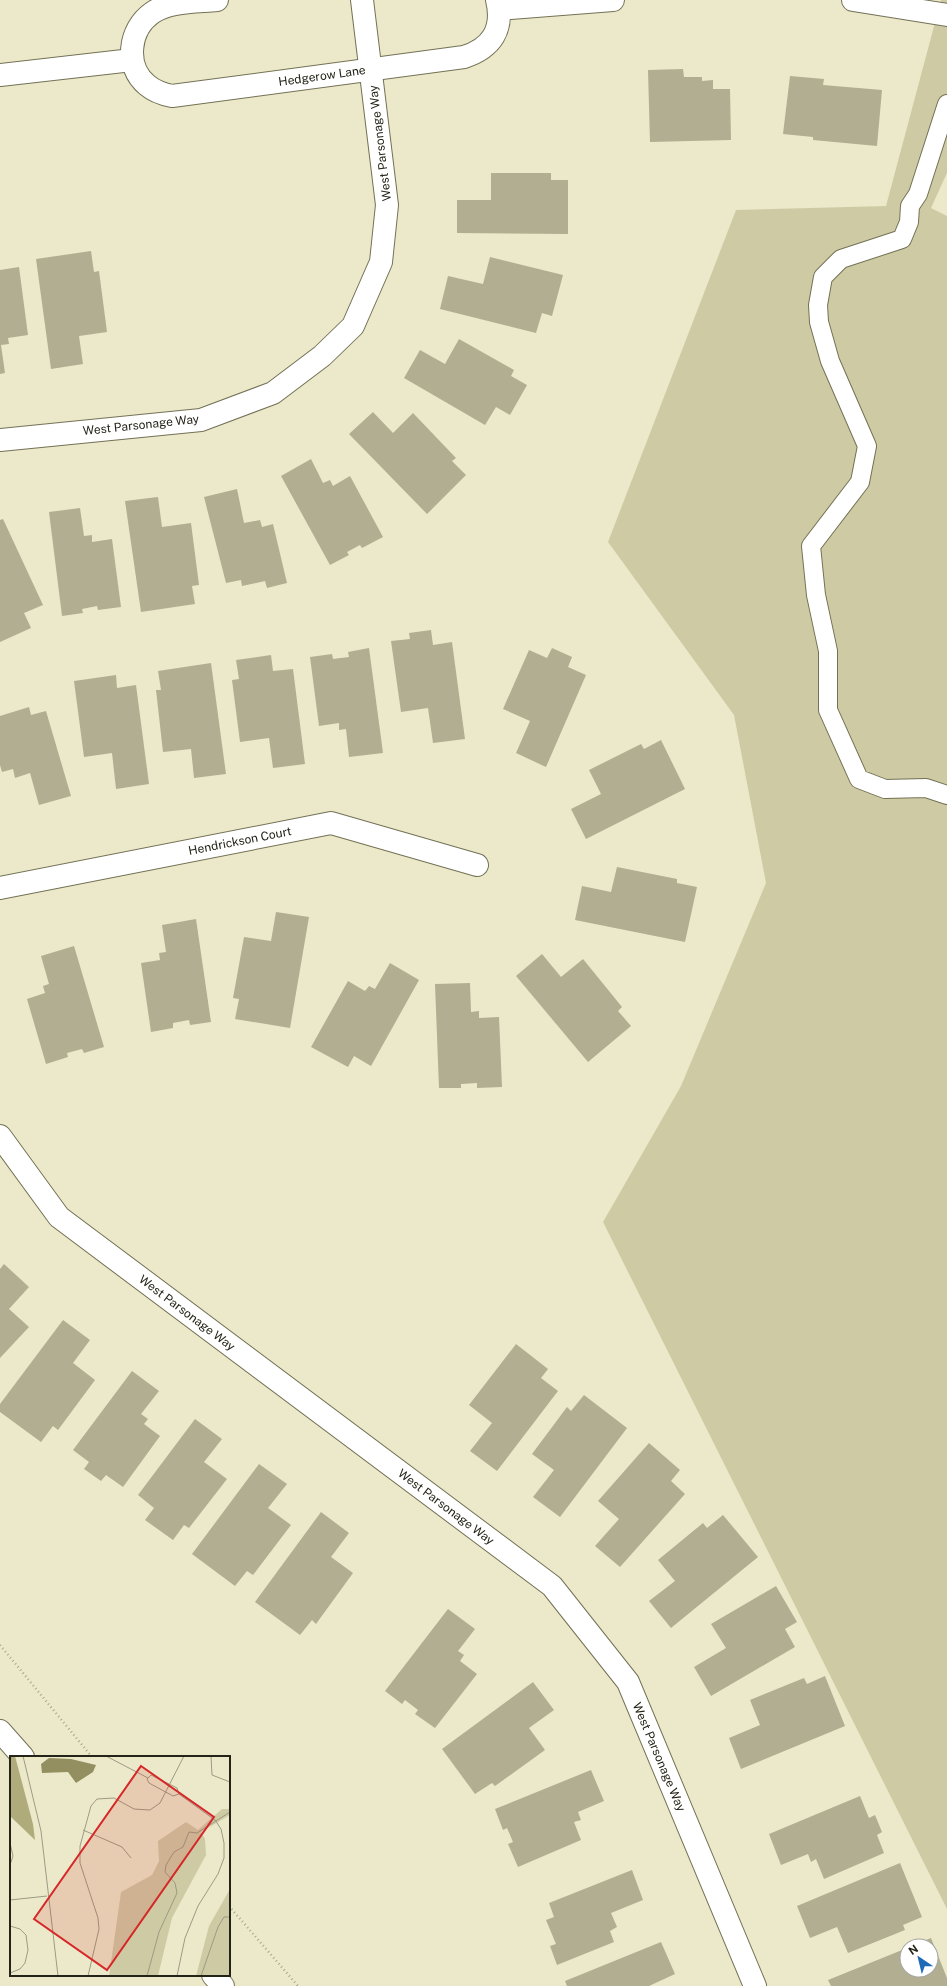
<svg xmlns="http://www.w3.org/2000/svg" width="947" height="1986" viewBox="0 0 947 1986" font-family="'Public Sans',sans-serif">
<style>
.green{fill:#cecba4}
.building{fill:#b1ae91}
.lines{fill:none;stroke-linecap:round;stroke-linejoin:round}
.service-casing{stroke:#737155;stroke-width:20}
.minor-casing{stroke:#737155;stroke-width:24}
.tertiary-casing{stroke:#737155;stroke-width:24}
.path{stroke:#a9a68f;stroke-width:2.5;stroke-dasharray:1 3;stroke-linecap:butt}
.service{stroke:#fff;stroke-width:18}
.minor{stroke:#fff;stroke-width:22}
.tertiary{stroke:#fff;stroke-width:22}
.labels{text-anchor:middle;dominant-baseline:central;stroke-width:4;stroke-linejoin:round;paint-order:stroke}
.street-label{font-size:12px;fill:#242318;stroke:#fff}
.inset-road{fill:none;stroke:#9c9a83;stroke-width:1}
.view{fill:#d62828;fill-opacity:0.15;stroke:#d62828;stroke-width:2}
.inset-edge{fill:none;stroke:#242318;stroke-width:2}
</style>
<rect width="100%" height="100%" fill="#ece9cb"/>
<polygon class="green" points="941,0 947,0 947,173 931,208 947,216 947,1909 603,1222 681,1086 766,883 734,715 608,542 736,210 886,206"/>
<g class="building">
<polygon points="683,69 684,77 702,77 702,81 713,80 713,89 730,89 731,140 650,142 648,70"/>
<polygon points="790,76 824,79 823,85 882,90 877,146 813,140 813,137 783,134"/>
<polygon points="491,173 551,173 551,180 568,180 568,234 457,233 457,200 491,200"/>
<polygon points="91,251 94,272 99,271 107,332 79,336 83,364 51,369 36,259"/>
<polygon points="490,257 563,275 552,316 542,313 536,333 440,309 448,276 483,284"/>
<polygon points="19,267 28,335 8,338 9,344 1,345 5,373 0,374 0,270"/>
<polygon points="459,339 514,370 511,376 527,385 510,415 496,407 485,425 404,378 420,350 445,364"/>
<polygon points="373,412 393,433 413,413 456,458 452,461 466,475 427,514 349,434"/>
<polygon points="311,459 323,483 330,480 333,486 350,476 383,537 362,548 360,545 347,552 349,555 330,565 281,476"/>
<polygon points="237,489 244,523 260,520 262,527 273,524 287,583 267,588 265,581 242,586 241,580 226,583 204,497"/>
<polygon points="158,497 162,527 191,523 199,585 192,586 195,604 141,612 125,501"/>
<polygon points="80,508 84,536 92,535 92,542 112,539 121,607 98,610 97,606 82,609 83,613 62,616 49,512"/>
<polygon points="3,519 43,605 24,613 31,628 0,642 0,520"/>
<polygon points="431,630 433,645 452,642 465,739 433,743 428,708 401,712 391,641 410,639 409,633"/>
<polygon points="369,648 383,753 349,757 346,729 339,730 339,723 319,726 310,657 332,654 333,659 349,657 348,652"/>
<polygon points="552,648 572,657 568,667 586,675 546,767 516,753 530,721 503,709 529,650 547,658"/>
<polygon points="271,655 273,671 293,669 305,764 273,768 269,738 240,742 232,680 239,679 236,660"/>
<polygon points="211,663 226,774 194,778 191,749 163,752 156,690 161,690 158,671"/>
<polygon points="116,675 117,688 136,685 149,784 116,789 112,753 84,757 74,681"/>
<polygon points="29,707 31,715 46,711 71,796 39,805 30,773 15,778 13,769 2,772 0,765 0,716"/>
<polygon points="661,740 685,789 586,839 571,809 601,794 589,770 641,744 644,749"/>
<polygon points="617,867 677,879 677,883 697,887 685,942 575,920 582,886 611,892"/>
<polygon points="276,912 309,917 290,1028 235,1019 239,999 233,998 244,937 271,941"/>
<polygon points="196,919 211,1022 190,1025 189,1020 173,1023 173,1028 151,1032 141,963 160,960 159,953 166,952 162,925"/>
<polygon points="74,946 104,1047 84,1053 82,1049 67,1053 68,1057 46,1064 27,999 45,993 43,986 49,984 41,956"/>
<polygon points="542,954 561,977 583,959 622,1007 618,1011 631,1026 588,1062 516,976"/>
<polygon points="390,963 419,980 371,1066 354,1056 348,1067 311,1047 348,981 365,991 369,986 375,989"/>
<polygon points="470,983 471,1012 479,1011 479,1018 499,1017 502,1087 477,1088 477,1083 461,1084 461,1088 439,1088 435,984"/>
<polygon points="4,1264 29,1287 9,1309 29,1327 0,1358 0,1269"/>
<polygon points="63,1320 90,1340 73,1363 95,1380 58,1430 53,1426 41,1442 0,1412 0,1404"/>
<polygon points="516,1344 548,1369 541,1378 558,1391 497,1471 470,1451 492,1423 469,1405"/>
<polygon points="132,1371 159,1391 141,1414 148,1419 144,1424 160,1436 123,1487 106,1475 101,1481 84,1469 89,1462 73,1450"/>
<polygon points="584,1395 627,1428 560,1517 533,1497 554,1470 532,1454 567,1407 571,1411"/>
<polygon points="195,1419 222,1439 204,1462 227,1479 189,1528 184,1525 173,1540 145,1520 154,1508 138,1495"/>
<polygon points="649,1443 680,1470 671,1481 685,1494 620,1567 595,1546 619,1519 598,1501"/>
<polygon points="259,1464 287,1484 268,1508 291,1525 253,1575 247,1571 235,1586 192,1554"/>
<polygon points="321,1512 349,1533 331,1557 353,1573 316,1624 312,1620 300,1635 255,1602"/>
<polygon points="723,1515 758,1557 671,1628 649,1601 675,1581 658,1560 703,1523 707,1528"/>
<polygon points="776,1586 797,1622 785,1629 795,1647 711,1696 694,1667 726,1648 711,1624"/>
<polygon points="448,1609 475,1629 458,1651 464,1655 460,1661 477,1674 435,1728 415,1714 418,1710 405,1700 402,1704 385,1691"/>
<polygon points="825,1676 845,1726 741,1769 729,1738 760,1725 750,1700 804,1678 807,1684"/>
<polygon points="533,1682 554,1710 529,1728 545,1750 495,1786 492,1783 475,1794 442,1749"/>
<polygon points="591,1770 604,1801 578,1812 581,1820 574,1822 581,1840 518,1867 508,1844 513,1842 507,1828 503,1830 495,1809"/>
<polygon points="860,1796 869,1818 875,1815 882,1832 877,1835 884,1853 824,1879 816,1859 811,1862 808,1854 781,1865 769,1834"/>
<polygon points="900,1863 922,1917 903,1925 905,1930 848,1953 837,1927 810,1938 797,1906"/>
<polygon points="632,1870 643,1900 611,1913 617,1927 610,1931 614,1942 557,1965 550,1946 556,1944 546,1920 554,1917 549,1903"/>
<polygon points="931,1938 947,1978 947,1986 831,1986 828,1980 907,1948 907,1970 931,1970 931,1946 911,1946"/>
<polygon points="661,1942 675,1974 649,1986 567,1986 565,1981"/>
</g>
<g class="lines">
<defs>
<polyline id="service" points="947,104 918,194 910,206 909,222 902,239 841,259 823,277 818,305 819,322 830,361 867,446 860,482 811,546 816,595 828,651 828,710 859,779 885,789 926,788 947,795"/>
<g id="minor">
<path d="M217,0C197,2 168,1 152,13C129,29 124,66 147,85C154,91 162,94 172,96L464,57C492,48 504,29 497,0"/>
<polyline points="853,0 947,15"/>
<polyline points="499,9 613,0"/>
<polyline points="0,75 132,60"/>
<polyline points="0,440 201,420 273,393 322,356 353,326 381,262 387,205 362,0"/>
<polyline points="0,888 331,823 477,865"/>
<polyline points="0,1136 59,1217 552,1586 628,1682 755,1986"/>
</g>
<g id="tertiary">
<polyline points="0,1731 23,1757"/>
<polyline points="213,1975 223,1986"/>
</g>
</defs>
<use href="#service" class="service-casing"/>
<use href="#minor" class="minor-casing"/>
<use href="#tertiary" class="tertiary-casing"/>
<g class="path">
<polyline points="0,1645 92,1757"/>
<polyline points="229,1906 298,1986"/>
</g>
<use href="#service" class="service"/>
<use href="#minor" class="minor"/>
<use href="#tertiary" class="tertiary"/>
</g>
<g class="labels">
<g class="street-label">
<text transform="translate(322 76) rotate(-8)">Hedgerow Lane</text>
<text transform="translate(380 143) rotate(-97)">West Parsonage Way</text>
<text transform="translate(141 425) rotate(-6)">West Parsonage Way</text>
<text transform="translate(240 841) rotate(-11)">Hendrickson Court</text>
<text transform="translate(187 1313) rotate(37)">West Parsonage Way</text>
<text transform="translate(446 1507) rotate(37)">West Parsonage Way</text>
<text transform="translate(659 1757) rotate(67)">West Parsonage Way</text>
</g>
</g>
<g transform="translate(10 1756)">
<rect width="220" height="220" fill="#ece9cb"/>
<path d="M212,53H220V59L191,76L195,83L196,99L162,162L148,220H99L111,136L142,119L149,105L148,85L176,66L188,74ZM220,133V220H186L199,170Z" fill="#cecba4"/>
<path d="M0,0H5L23,68L25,84L0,60Z" fill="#b0ab7b"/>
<path d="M39,2L61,3L86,9L83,16L66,27L58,16L32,17L31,8Z" fill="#938f60"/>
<path class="inset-road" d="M13,0L31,75L48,220M96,0L138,22M201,0L202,19L220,26M141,19L167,32L169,38L163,40L139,27L137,23ZM73,74L112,91L121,102M0,87L3,100L0,109M0,144L37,140M0,170L10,173L16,179L18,194L15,207L10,213L0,217M78,220L89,173L88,162L70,107V90L81,50L87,43L104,42L124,53L140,54L150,47L174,0M137,220L149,176L167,137L165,127L155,116L156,109L164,96L173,91L179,76L187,77L220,56M167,220L175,182L188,150L208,118L214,102V87L211,73L205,64L169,38M191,220L208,171L214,161H220"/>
<path class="view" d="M131,10L204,61L97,214L24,163Z"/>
<rect width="220" height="220" class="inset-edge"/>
</g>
<g transform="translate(919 1958) rotate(325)"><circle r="19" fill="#ffffff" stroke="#a7a7a3"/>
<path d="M0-3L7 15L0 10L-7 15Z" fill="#1e6ab9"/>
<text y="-6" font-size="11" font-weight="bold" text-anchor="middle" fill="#242318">N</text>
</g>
</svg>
